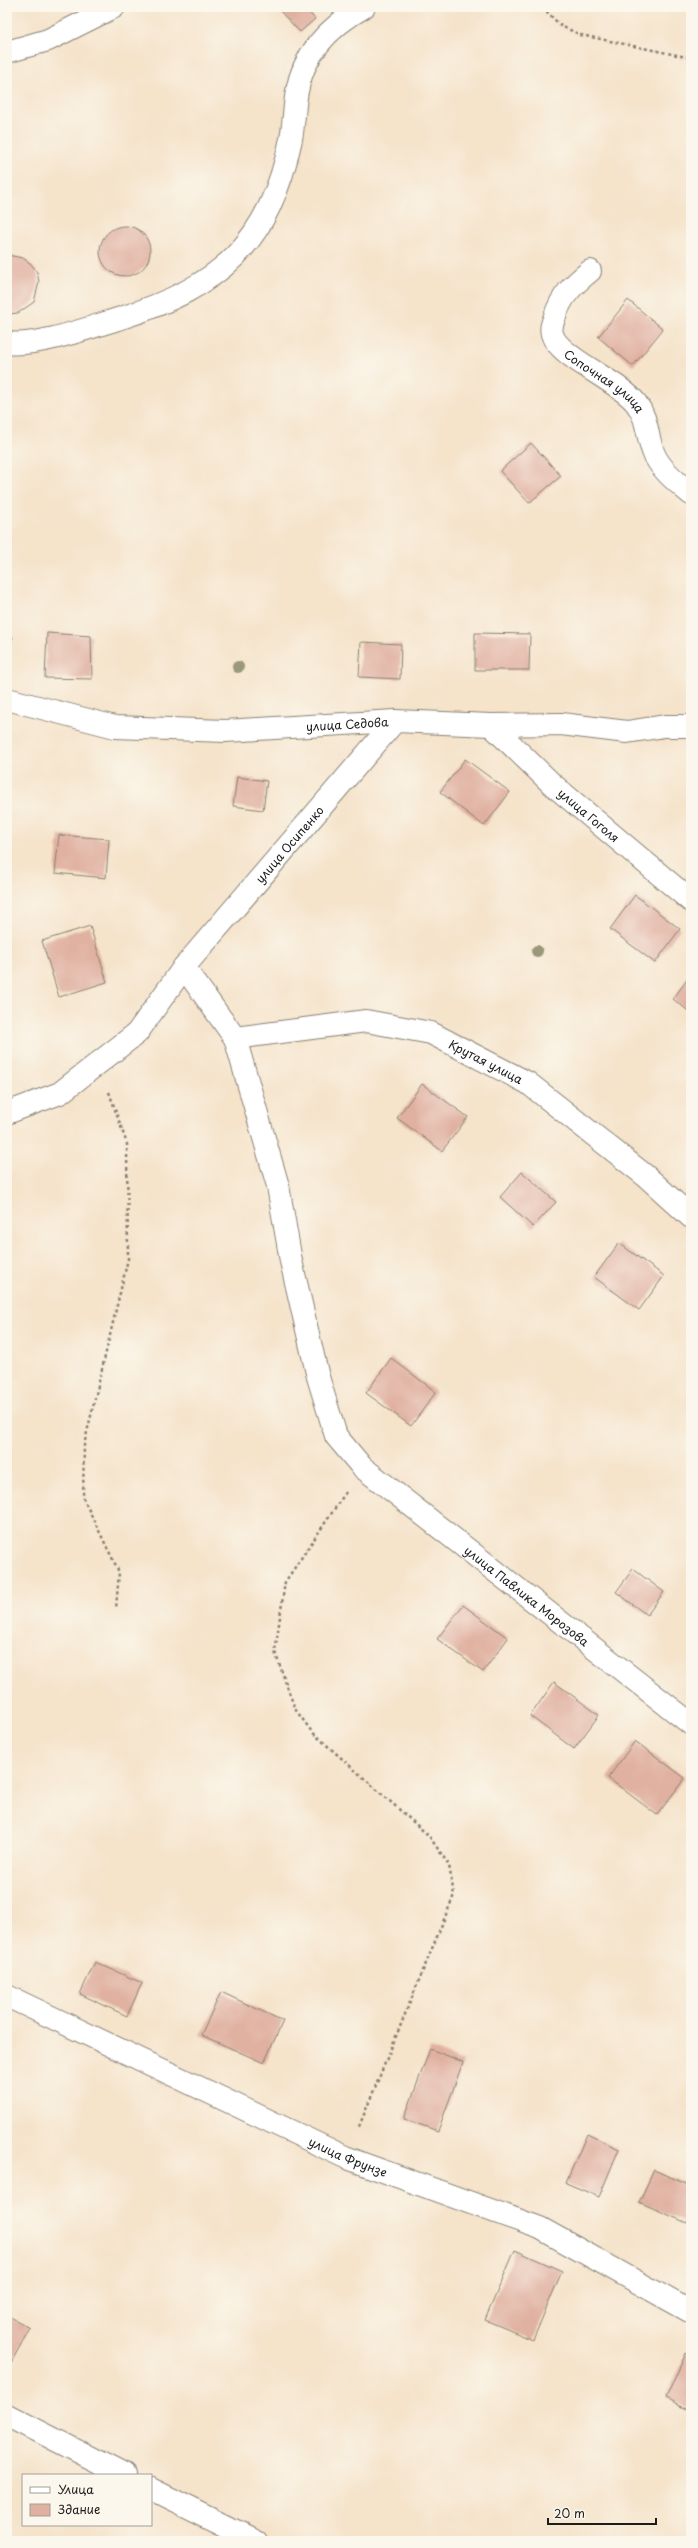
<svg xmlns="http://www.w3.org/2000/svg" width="698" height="2548" viewBox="0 0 698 2548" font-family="'Playpen Sans',sans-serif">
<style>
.building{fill:#e0b0a0}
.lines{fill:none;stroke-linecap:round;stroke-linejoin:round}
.minor-casing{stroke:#888073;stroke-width:24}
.path{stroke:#888073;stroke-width:2.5;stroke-dasharray:3 3;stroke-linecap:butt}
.minor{stroke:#fff;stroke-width:22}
.tree{fill:#9a977a}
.labels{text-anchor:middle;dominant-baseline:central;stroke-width:4;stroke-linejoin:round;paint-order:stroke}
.street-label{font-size:12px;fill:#1c1c1c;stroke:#fbf7ec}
</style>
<rect width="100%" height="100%" fill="#fbf7ec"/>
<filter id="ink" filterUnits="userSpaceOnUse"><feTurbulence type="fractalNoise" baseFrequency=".025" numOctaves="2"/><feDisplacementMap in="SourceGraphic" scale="8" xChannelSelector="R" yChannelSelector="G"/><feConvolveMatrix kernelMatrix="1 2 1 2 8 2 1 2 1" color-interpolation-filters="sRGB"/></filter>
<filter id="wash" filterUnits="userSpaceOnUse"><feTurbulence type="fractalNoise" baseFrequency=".012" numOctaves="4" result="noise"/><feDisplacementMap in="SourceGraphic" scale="16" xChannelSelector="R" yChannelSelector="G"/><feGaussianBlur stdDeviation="0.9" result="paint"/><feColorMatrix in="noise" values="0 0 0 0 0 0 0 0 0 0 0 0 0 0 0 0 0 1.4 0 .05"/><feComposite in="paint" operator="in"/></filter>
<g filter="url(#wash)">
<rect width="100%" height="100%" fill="#f5e3ca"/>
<g id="blocks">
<g class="building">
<polygon points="276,7 304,7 315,19 300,32"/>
<circle cx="125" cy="251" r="25"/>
<polygon points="7,255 23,258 31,264 37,272 39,282 34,302 18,313 8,314"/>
<polygon points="628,300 663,329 633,366 598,337"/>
<polygon points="531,443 561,476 529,503 500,471"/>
<polygon points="47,633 91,636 92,679 45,678"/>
<polygon points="475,633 530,634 529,670 475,670"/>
<polygon points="7,635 13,637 7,651"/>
<polygon points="361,642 401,644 400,679 359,677"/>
<polygon points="465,759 510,792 484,826 440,792"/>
<polygon points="237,777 267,781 263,810 233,806"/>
<polygon points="59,835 109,839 106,878 55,873"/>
<polygon points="635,895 680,929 655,963 610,929"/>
<polygon points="90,926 107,982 59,997 42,941"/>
<polygon points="691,974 691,1013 673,999"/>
<polygon points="422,1084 468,1117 442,1151 397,1118"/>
<polygon points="522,1172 556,1202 533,1227 500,1197"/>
<polygon points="619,1243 664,1276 639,1310 594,1277"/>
<polygon points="391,1358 436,1392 411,1426 366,1393"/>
<polygon points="633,1569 664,1592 647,1615 616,1592"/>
<polygon points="463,1605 508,1638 483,1672 437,1639"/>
<polygon points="554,1682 599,1715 574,1749 530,1716"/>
<polygon points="635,1741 685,1778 657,1815 608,1778"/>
<polygon points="95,1962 142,1983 127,2016 80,1994"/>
<polygon points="221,1992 283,2021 264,2063 201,2035"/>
<polygon points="430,2049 463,2062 438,2131 404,2119"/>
<polygon points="587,2134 619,2149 599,2197 566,2183"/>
<polygon points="654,2170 691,2186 691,2214 687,2223 639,2202"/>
<polygon points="515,2250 562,2271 533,2340 485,2320"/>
<polygon points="7,2315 30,2328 8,2368 7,2367"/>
<polygon points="686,2353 691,2355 691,2410 666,2398"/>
</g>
</g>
</g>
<g filter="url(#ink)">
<use href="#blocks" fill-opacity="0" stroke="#888073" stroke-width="1"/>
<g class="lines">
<defs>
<g id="minor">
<polyline points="7,52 48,40 114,7"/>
<path id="s1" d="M590,271C573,285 562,295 555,316C553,322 550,327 552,334C559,358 618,380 636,403C649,420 646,436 654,454C661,470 678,483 691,494"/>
<path d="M7,343C38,347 91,327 121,318C221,286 269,244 291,139C294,123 294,107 297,91C304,52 330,26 364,7"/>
<path id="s2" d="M7,699L115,727L225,731L395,721L491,725L561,724L627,732L665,726H691"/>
<path id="s3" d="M491,725L552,784L691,901"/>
<path id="s4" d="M184,967L235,1038L278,1186L291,1261L318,1377L336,1436L362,1467L691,1724"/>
<path id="s5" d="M235,1038L366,1021L431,1033L528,1083L647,1177L691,1217"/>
<path id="s6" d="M7,1113L60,1093L137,1033L184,967L395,721"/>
<path id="s7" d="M7,1996L347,2158L540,2228L691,2312"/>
<polyline points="7,2415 124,2475"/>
<polyline points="151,2489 256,2541"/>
</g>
</defs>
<use href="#minor" class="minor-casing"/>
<g class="path">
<polyline points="542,7 561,26 581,35 691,58"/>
<polyline points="109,1092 127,1144 128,1259 84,1445 83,1498 119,1572 116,1609"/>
<polyline points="346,1492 285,1582 275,1652 295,1709 312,1732 429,1836 449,1865 454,1895 358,2129"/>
</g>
<use href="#minor" class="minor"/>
</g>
<g class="tree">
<circle cx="238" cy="667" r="6"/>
<circle cx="537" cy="951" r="6"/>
</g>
</g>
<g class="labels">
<g class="street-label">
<text stroke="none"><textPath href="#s1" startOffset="148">Сопочная улица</textPath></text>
<text stroke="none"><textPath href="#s2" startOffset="344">улица Седова</textPath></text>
<text stroke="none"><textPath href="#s3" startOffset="133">улица Гоголя</textPath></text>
<text stroke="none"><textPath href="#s6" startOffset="397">улица Осипенко</textPath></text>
<text stroke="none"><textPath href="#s5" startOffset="260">Крутая улица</textPath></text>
<text stroke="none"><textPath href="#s4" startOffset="748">улица Павлика Морозова</textPath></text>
<text stroke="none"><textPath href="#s7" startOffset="377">улица Фрунзе</textPath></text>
</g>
</g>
<rect width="698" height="2548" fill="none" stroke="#fbf7ec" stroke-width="24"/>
<rect x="22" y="2474" width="130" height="52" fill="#fbf7ec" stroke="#a29f99"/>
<rect x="30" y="2487" width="20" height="6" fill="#ffffff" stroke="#a29f99"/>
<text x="58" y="2494" font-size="12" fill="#1c1c1c">Улица</text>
<rect x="30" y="2504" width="20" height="12" fill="#e0b0a0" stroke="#a29f99"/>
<text x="58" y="2514" font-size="12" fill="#1c1c1c">Здание</text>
<path d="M548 2518v6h108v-6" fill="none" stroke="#1c1c1c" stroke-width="2"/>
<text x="554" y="2518" font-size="12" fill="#1c1c1c" stroke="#fbf7ec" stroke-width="3" paint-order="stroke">20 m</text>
</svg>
